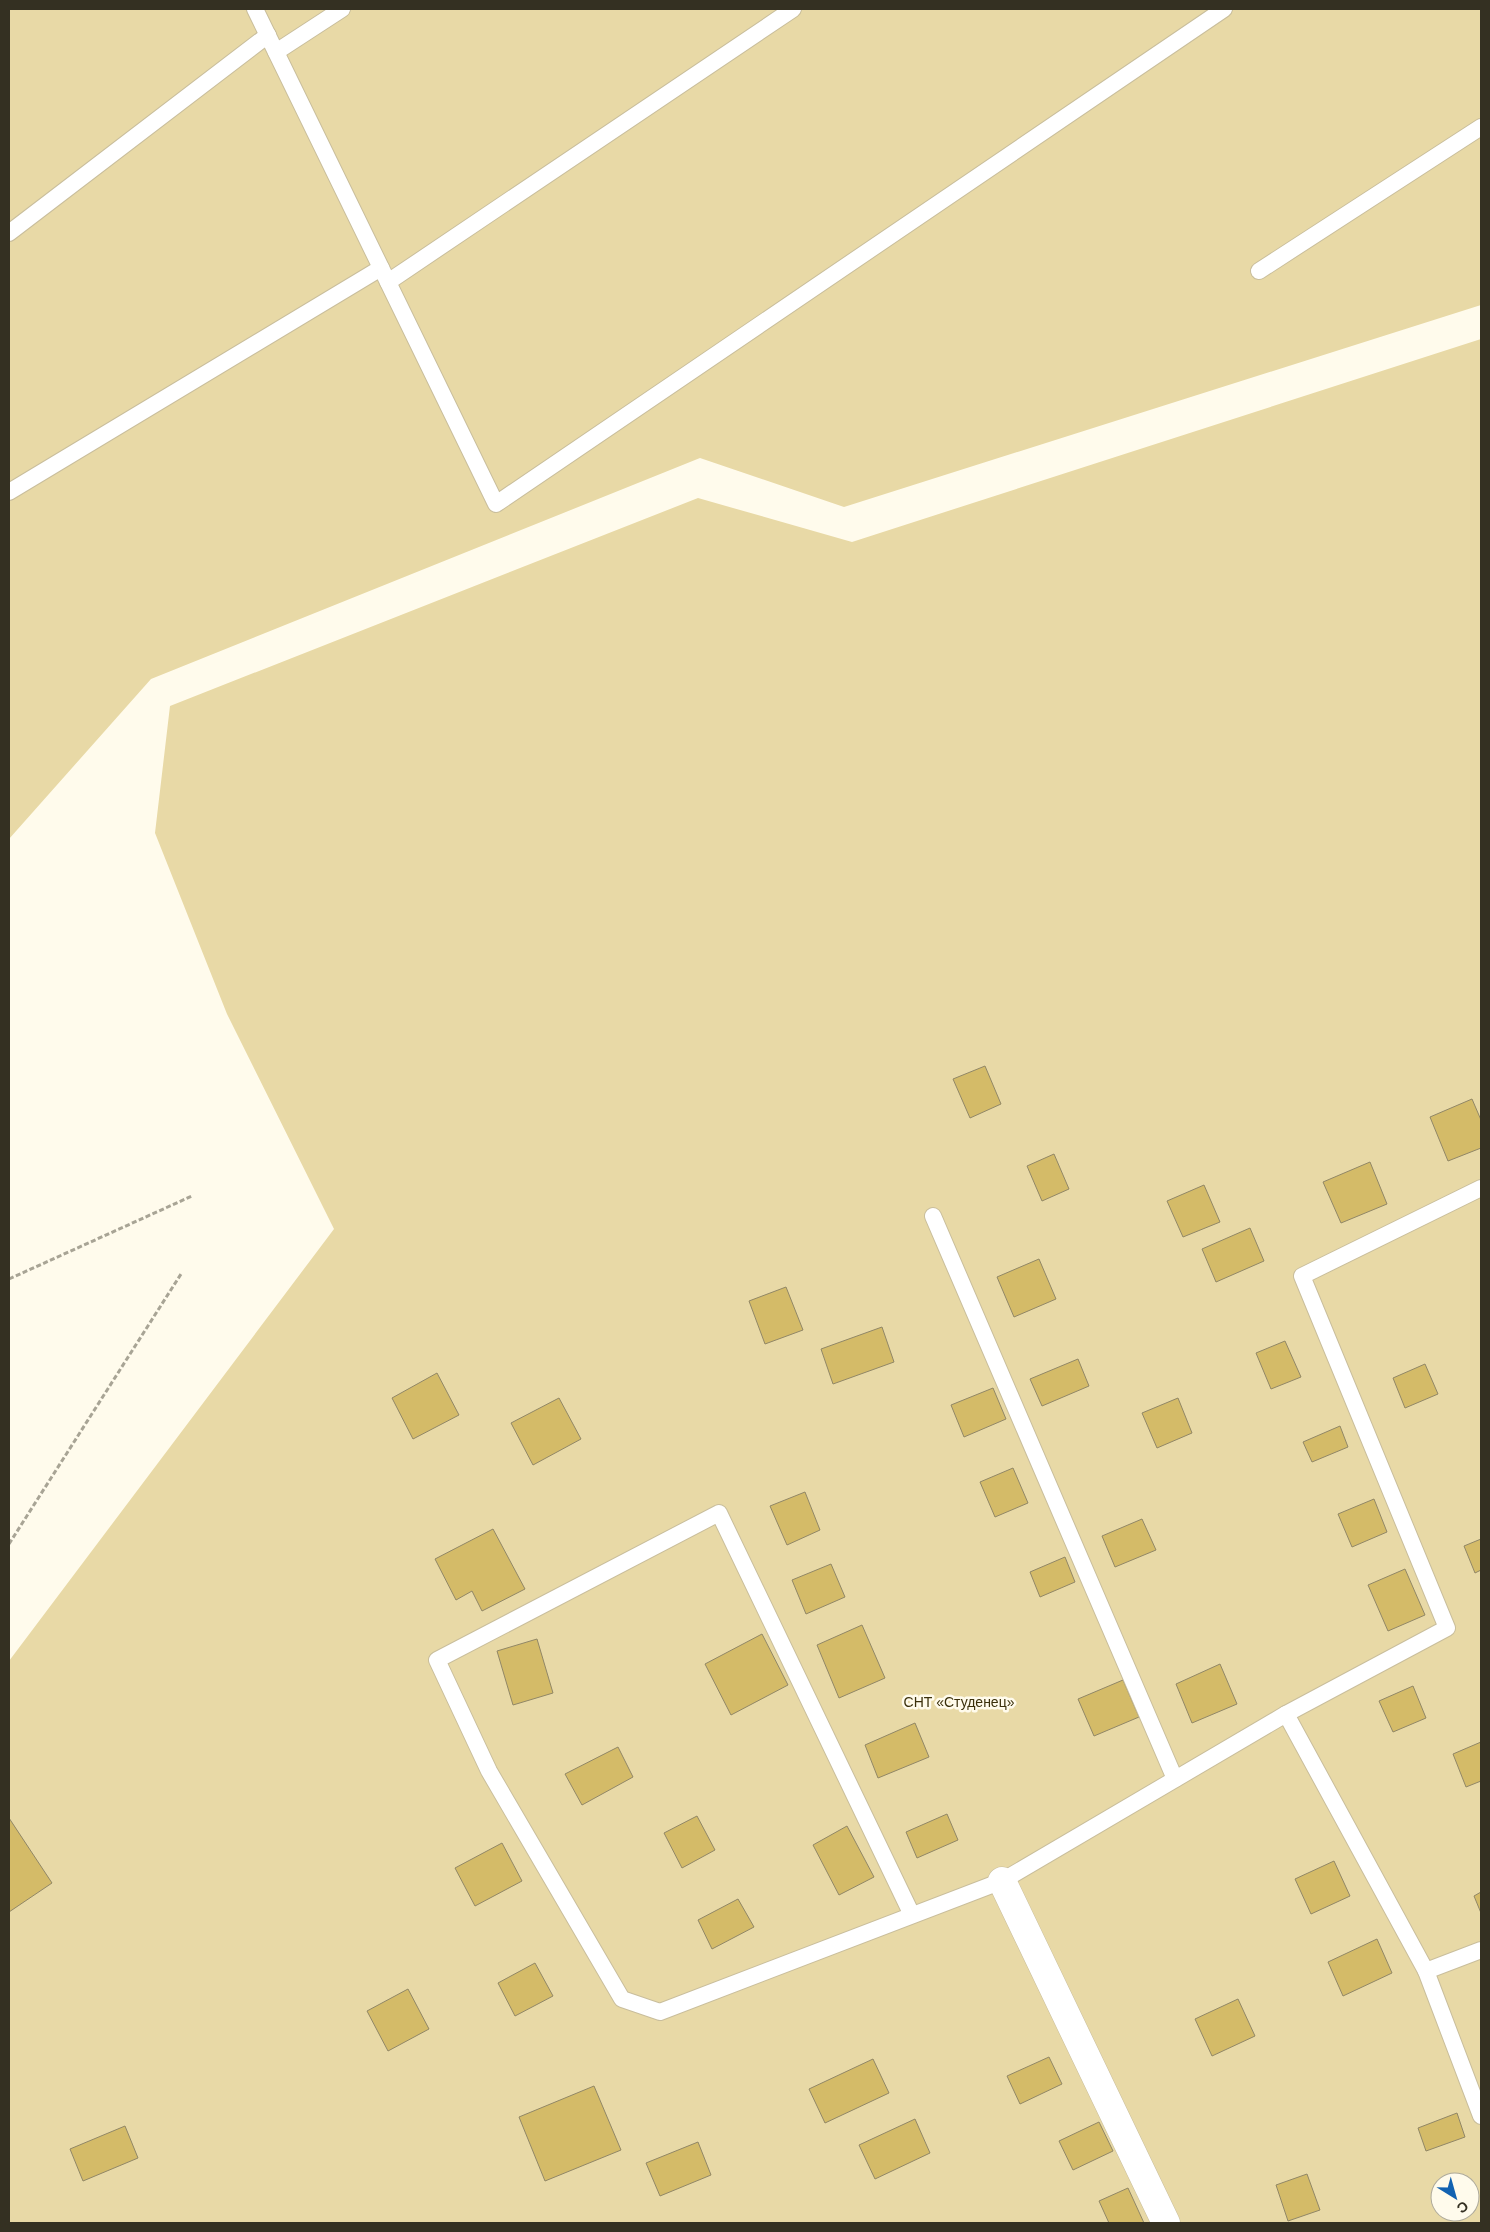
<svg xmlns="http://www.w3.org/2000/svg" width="1490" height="2232" viewBox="0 0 1490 2232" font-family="Arial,sans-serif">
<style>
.green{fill:#e8d9a6;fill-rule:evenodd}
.building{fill:#d4bb68;stroke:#918766}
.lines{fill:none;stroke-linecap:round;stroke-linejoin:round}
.lane-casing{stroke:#c9be9c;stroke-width:18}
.street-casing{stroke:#c9be9c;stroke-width:29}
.path{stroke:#a8a495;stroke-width:3;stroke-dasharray:5 2.5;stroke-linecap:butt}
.lane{stroke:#fff;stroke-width:16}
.street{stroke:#fff;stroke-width:28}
.labels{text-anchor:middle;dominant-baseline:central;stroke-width:5;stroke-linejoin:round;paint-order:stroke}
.park-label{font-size:14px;fill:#3b300b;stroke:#fffbec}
</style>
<rect width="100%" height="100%" fill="#fffbec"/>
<g class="green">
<polygon points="9,9 1481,9 1481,305 844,507 700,458 151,679 9,839"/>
<path d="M1481,339V2223H9V1661L334,1229L227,1014L155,833L170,706L698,498L852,542ZM1440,2182H1470V2212H1440Z"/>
</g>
<g class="building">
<polygon points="985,1066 1001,1104 970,1118 953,1079"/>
<polygon points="1472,1099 1481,1120 1481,1148 1448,1161 1430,1117"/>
<polygon points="1054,1154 1069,1189 1042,1201 1027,1166"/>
<polygon points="1370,1162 1387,1204 1341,1223 1323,1182"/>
<polygon points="1204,1185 1220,1222 1183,1237 1167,1201"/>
<polygon points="1250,1228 1264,1261 1216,1282 1202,1249"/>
<polygon points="1039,1259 1056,1299 1014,1317 997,1277"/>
<polygon points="786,1287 803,1330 765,1344 749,1301"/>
<polygon points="882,1327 894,1362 833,1384 821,1349"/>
<polygon points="1285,1341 1301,1377 1271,1389 1256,1353"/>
<polygon points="1078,1359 1089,1386 1042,1406 1030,1379"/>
<polygon points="1425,1364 1438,1394 1405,1408 1393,1378"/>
<polygon points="437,1373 459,1415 413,1439 392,1398"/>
<polygon points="993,1388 1006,1419 964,1437 951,1405"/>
<polygon points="559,1398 581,1439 533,1465 511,1423"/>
<polygon points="1178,1398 1192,1433 1157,1448 1142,1413"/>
<polygon points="1340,1426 1348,1447 1312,1462 1303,1442"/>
<polygon points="1013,1468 1028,1503 995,1517 980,1482"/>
<polygon points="805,1492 820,1530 787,1545 770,1506"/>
<polygon points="1374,1499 1387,1532 1352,1547 1338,1514"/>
<polygon points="1142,1519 1156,1550 1115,1567 1102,1536"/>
<polygon points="493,1529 525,1589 482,1611 472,1591 456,1600 435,1559"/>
<polygon points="1481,1539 1481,1570 1475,1573 1464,1546"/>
<polygon points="1065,1557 1075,1582 1040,1597 1030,1572"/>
<polygon points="831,1564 845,1597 806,1614 792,1580"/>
<polygon points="1405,1569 1425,1615 1388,1631 1368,1585"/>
<polygon points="862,1625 885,1678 839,1698 817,1645"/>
<polygon points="762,1634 788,1685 731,1715 705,1664"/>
<polygon points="537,1639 553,1693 513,1705 497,1651"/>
<polygon points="1220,1664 1237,1704 1192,1723 1176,1684"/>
<polygon points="1123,1680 1139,1717 1094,1736 1078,1699"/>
<polygon points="1413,1686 1426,1718 1393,1732 1379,1701"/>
<polygon points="915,1723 929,1757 878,1778 865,1745"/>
<polygon points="1481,1742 1481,1781 1466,1787 1453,1754"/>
<polygon points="618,1747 633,1777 582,1805 565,1774"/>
<polygon points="947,1814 958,1840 917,1858 906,1832"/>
<polygon points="697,1816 715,1850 682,1868 664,1833"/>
<polygon points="9,1818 52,1883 9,1912"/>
<polygon points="847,1826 874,1877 839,1895 813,1845"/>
<polygon points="502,1843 522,1881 475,1906 455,1868"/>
<polygon points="1334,1861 1350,1896 1311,1914 1295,1879"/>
<polygon points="1481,1892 1481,1913 1474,1896"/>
<polygon points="738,1899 754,1927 712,1949 698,1920"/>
<polygon points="1377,1939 1392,1973 1343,1996 1328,1962"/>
<polygon points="535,1963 553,1996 515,2016 498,1983"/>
<polygon points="408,1989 429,2029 388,2051 367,2011"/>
<polygon points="1238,1999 1255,2036 1212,2056 1195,2019"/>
<polygon points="1049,2057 1062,2084 1020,2104 1007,2076"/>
<polygon points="873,2059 889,2093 825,2123 809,2089"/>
<polygon points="594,2086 621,2150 545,2181 519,2117"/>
<polygon points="1457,2113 1465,2137 1426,2151 1418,2128"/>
<polygon points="915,2119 930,2153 875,2179 859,2145"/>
<polygon points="1099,2122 1113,2151 1073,2170 1059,2141"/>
<polygon points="125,2126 138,2158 83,2181 70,2149"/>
<polygon points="698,2142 711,2175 660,2196 646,2163"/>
<polygon points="1307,2174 1320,2210 1288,2221 1276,2185"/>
<polygon points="1128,2188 1144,2223 1109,2223 1099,2201"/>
</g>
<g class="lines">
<defs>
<g id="lane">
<polyline points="255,9 496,504 1224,9"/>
<polyline points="276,52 342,9"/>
<polyline points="9,233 268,35"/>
<polyline points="1259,271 1481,127"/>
<polyline points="388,282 793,9"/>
<polyline points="9,492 381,268"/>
<polyline points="933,1216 1175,1779"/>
<polyline points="1286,1714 1426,1971 1481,1950"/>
<polyline points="912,1915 719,1513 437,1660 489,1771 622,1999 660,2012 1002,1881 1286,1714 1447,1628 1302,1276 1481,1188"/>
<polyline points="1426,1971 1481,2116"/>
</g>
<polyline id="street" points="1002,1881 1166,2223"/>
</defs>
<use href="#lane" class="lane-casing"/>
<use href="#street" class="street-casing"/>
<g class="path">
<polyline points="9,1279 192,1196"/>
<polyline points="9,1544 181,1274"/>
</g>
<use href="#lane" class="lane"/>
<use href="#street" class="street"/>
</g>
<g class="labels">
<g class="park-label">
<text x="959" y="1702">СНТ «Студенец»</text>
</g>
</g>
<rect width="1490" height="2232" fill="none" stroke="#343022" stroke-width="20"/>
<g transform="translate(1455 2197) rotate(143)"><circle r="24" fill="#fffbec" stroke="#aeaa9b"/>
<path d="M0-4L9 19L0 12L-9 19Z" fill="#1262b1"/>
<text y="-8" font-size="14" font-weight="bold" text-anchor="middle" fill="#343022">С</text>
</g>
</svg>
